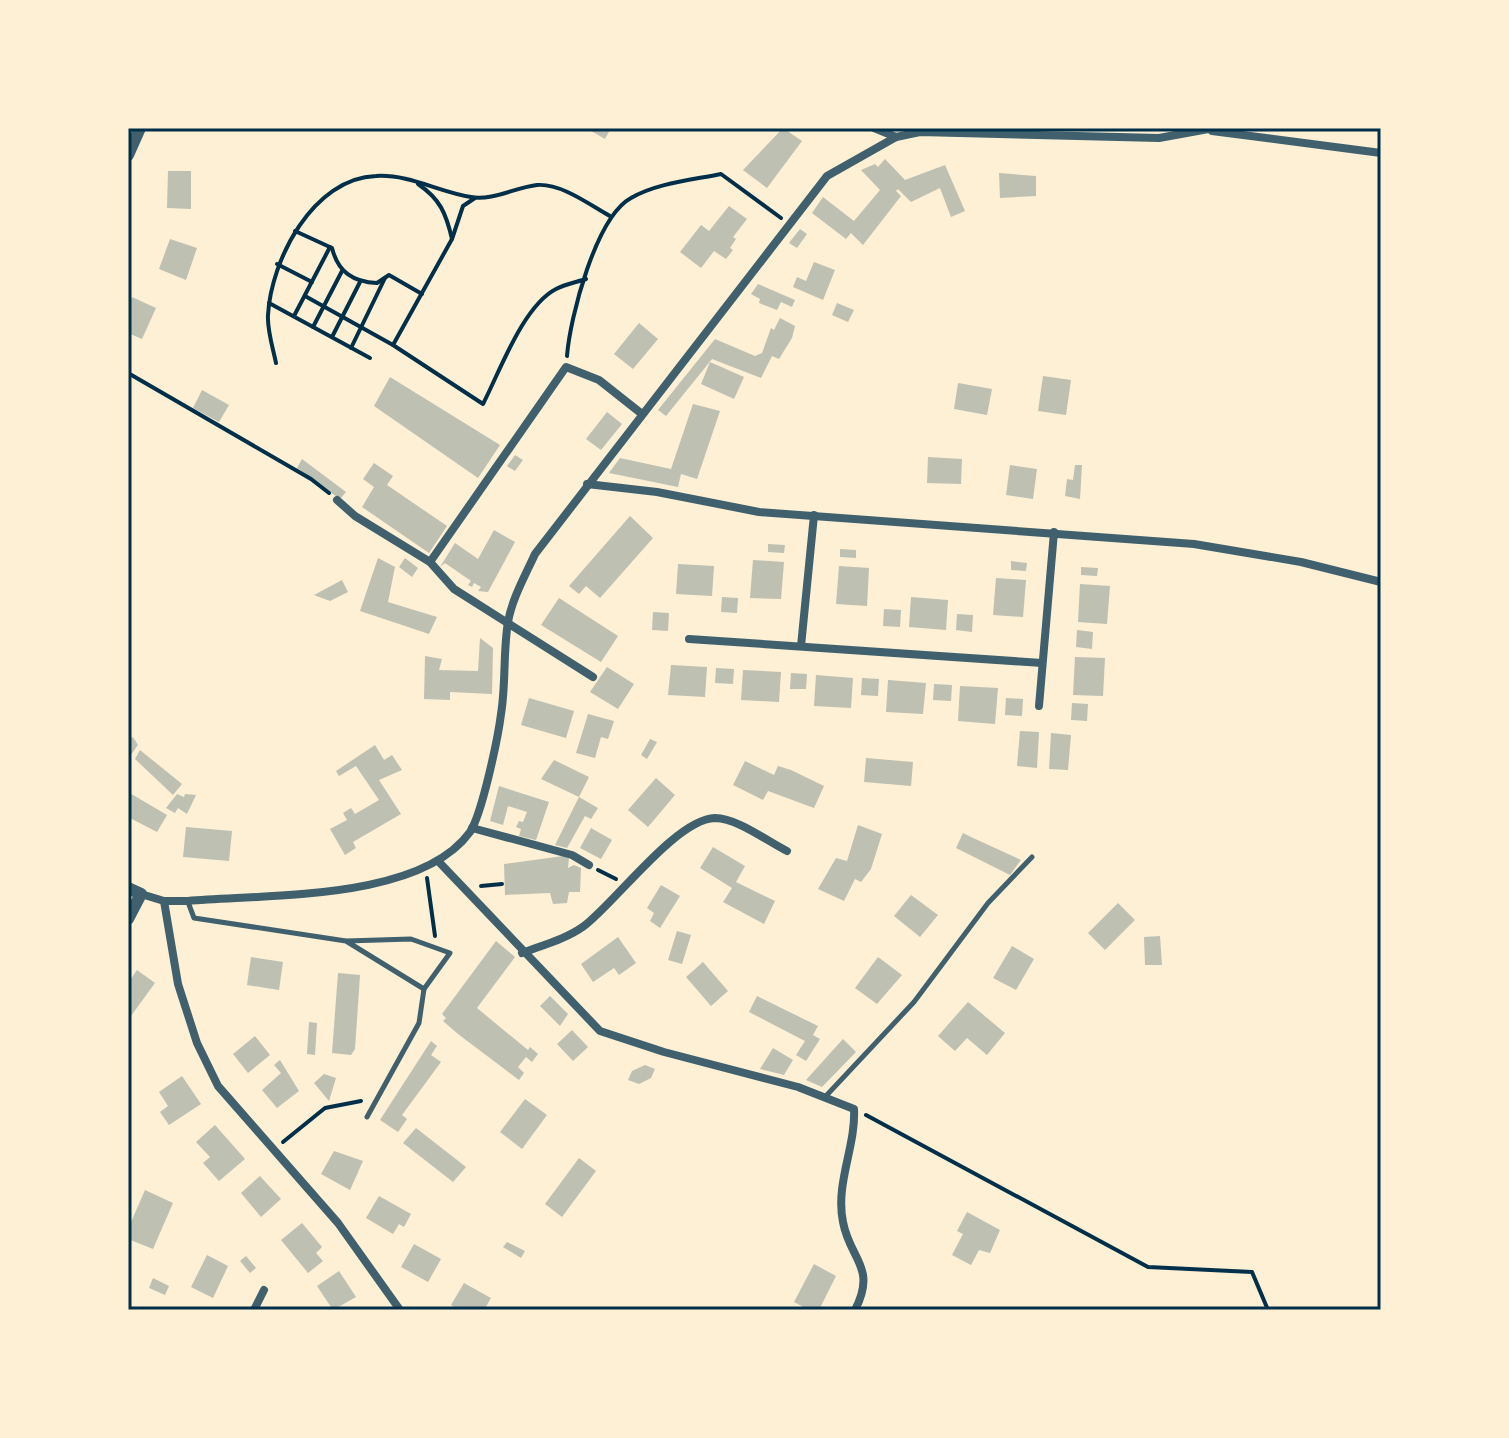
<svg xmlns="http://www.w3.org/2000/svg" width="1509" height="1438" viewBox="0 0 1509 1438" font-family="'Asap Condensed',sans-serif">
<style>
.building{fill:#bec0b2}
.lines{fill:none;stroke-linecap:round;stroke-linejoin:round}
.path{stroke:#003049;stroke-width:4}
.service{stroke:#3f606c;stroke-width:5}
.minor{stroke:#3f606c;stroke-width:8}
.tertiary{stroke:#3f606c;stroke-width:12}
.neatline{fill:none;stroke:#003049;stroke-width:3}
</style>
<rect width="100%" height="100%" fill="#fdf0d5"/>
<g class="building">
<polygon points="586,128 611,128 605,139"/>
<polygon points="783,128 802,141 767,188 743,170"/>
<polygon points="885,159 905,180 945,165 965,211 951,217 940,188 911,202 898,189 896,191 901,196 863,245 851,233 846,239 812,213 823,197 854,221 880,190 861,170 875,164 878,167"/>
<polygon points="168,171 191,171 191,209 167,208"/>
<polygon points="999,173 1036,176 1036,196 1000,198"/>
<polygon points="729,206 747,219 733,237 736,239 730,248 733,250 726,259 714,251 701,268 680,252 701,225 709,231"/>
<polygon points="800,229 807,234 797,248 789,243"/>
<polygon points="170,239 197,248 186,280 159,269"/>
<polygon points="814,262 835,270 823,300 793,287 797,277 806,281"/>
<polygon points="758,284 795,300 792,307 781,302 777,310 759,303 760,299 751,294"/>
<polygon points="132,297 156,308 142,339 128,333 128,307"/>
<polygon points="837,303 854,310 848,322 832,315"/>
<polygon points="780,318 795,326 792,338 779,359 772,356 761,378 712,359 666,416 658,410 715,339 755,356 762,353 771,328 774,330"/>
<polygon points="639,323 658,339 633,369 614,354"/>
<polygon points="710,362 744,377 734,399 701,384"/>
<polygon points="1043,376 1071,380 1066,415 1038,411"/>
<polygon points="390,377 500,445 478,478 374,406"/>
<polygon points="958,383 992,389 987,415 954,409"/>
<polygon points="202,390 229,405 219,422 193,408"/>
<polygon points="693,404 720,411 697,479 681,474 678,487 609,473 620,458 671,469"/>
<polygon points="607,412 622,424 601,450 586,439"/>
<polygon points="515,455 523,460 515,471 507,466"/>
<polygon points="928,457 962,459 961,484 927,483"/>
<polygon points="302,459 346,492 340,499 297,468"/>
<polygon points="374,463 393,476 387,485 447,526 429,553 362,507 374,487 363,479"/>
<polygon points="1010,465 1037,469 1033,499 1006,495"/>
<polygon points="1075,465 1082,465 1080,499 1065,496 1067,479 1073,480"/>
<polygon points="630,516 653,538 600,598 586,586 579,594 569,586"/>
<polygon points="494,530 515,542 488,592 478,591 481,587 474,583 472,587 468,585 471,581 445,563 440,567 455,543 478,559"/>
<polygon points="768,544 785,545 784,553 768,552"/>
<polygon points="840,549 856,550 856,558 840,557"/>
<polygon points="378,558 395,567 388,602 437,617 429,634 360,611"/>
<polygon points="405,558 418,568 412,577 399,567"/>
<polygon points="753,560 784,562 781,599 750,598"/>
<polygon points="1011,561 1027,563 1026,571 1011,570"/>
<polygon points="678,564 714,566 712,596 676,594"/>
<polygon points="839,566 869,568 867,606 836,604"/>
<polygon points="1081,567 1098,568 1097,576 1081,575"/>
<polygon points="996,578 1026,580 1023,617 993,615"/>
<polygon points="342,580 348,592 330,601 314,595"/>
<polygon points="1080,584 1110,586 1107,624 1078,622"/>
<polygon points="722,597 738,598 737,613 721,612"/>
<polygon points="911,597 948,600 946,630 909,627"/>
<polygon points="559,598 618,636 601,662 541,625"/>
<polygon points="884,609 901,610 900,627 883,626"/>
<polygon points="653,612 669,613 668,631 652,630"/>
<polygon points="957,614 973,615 972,632 956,630"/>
<polygon points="1077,630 1093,632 1092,649 1076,647"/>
<polygon points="480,638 493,648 492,694 450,692 450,700 424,699 425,656 442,659 439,670 478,671"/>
<polygon points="1075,657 1105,658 1103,696 1073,695"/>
<polygon points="671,665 707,667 705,697 668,695"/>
<polygon points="607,667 634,684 618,709 590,692"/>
<polygon points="716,668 734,669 733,684 715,683"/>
<polygon points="743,670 781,672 779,702 741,700"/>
<polygon points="791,673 807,674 806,689 790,689"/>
<polygon points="816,675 853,678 851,708 814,706"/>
<polygon points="862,678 879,679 878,696 861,695"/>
<polygon points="888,680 926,683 923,714 886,712"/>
<polygon points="934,684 952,685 951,701 933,700"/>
<polygon points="960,686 998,688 995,724 958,721"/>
<polygon points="529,698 574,711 566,738 521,725"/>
<polygon points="1006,698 1023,699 1022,716 1005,715"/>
<polygon points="1072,703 1088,704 1087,721 1071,720"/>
<polygon points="588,714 614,721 608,739 601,737 595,758 576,753"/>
<polygon points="1020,731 1039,732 1037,768 1017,766"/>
<polygon points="1051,733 1071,735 1068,770 1049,769"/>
<polygon points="133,737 138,745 128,759 128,739"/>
<polygon points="650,739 657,742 647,759 641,755"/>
<polygon points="375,745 384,760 392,755 402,770 379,780 401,814 353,842 356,848 345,855 330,829 347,820 343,813 351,808 355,814 379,800 356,766 339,776 336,771"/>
<polygon points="140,750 182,784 173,795 135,759"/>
<polygon points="866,758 913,762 911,786 864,782"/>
<polygon points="554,760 589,777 579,797 541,779"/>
<polygon points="745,761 774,775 778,766 791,770 824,786 814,808 768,791 763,800 733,785"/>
<polygon points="656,778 675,795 648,827 628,810"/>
<polygon points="499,786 549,802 536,840 519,836 521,829 516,827 519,821 523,822 527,812 508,806 503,825 490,821"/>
<polygon points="128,792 167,815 157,832 128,817"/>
<polygon points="177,794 184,797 185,794 196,795 187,814 178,808 175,813 166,808"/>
<polygon points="579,797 598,808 591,819 585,816 567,848 555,845"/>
<polygon points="858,825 882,834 871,869 861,882 855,879 844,901 818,889 836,858 847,861"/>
<polygon points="186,827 232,831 229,861 183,857"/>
<polygon points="591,828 612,840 601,859 580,848"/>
<polygon points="963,833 971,837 1021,860 1010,875 956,848"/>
<polygon points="713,847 745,866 736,882 775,901 764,924 723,902 732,888 700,868"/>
<polygon points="563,856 569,858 568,868 574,865 581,868 580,892 569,892 567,903 553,904 550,893 505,895 504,864"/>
<polygon points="661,885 680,896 660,928 650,921 654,913 647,908"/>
<polygon points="911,895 938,915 920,937 894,916"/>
<polygon points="1118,903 1135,920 1105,950 1088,933"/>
<polygon points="677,931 691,935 682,964 668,960"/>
<polygon points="1160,936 1162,965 1145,965 1144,937"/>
<polygon points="618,937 636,963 619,975 614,968 593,982 581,964"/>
<polygon points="496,941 515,957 477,1008 528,1050 530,1047 538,1054 532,1062 526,1057 518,1067 524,1073 519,1080 458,1034 443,1021 446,1018 442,1014"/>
<polygon points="1012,946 1034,959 1016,990 993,978"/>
<polygon points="251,957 283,962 279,990 247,985"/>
<polygon points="878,957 902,975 877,1004 855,988"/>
<polygon points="703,962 728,991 711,1006 686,977"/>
<polygon points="137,970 155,983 128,1020 128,983"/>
<polygon points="338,973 360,975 355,1049 351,1055 332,1053"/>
<polygon points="550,996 568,1014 560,1026 540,1006"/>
<polygon points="757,996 818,1026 813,1035 820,1039 806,1061 796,1055 805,1041 749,1012"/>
<polygon points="968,1002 1005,1033 987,1055 967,1038 955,1051 938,1036"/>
<polygon points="309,1022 317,1023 315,1055 307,1054"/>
<polygon points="572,1030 588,1047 573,1061 557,1044"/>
<polygon points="255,1036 270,1055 248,1073 233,1054"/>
<polygon points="843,1039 856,1052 822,1087 806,1080"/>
<polygon points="431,1041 437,1046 431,1055 441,1062 402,1115 407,1119 398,1132 380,1120"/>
<polygon points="773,1048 793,1060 784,1075 760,1069"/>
<polygon points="280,1060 299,1091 277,1108 262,1090 281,1073 274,1065"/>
<polygon points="645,1065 655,1069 651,1078 639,1084 628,1080 632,1071"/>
<polygon points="324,1074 336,1078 329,1101 314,1083"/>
<polygon points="182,1076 201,1104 169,1125 160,1112 168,1106 159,1092"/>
<polygon points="525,1099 547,1115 522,1149 500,1132"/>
<polygon points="215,1125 245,1159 219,1181 203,1163 210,1157 196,1142"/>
<polygon points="416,1128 466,1167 453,1182 403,1143"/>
<polygon points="334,1151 363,1161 350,1190 321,1174"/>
<polygon points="579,1158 596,1171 562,1217 545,1204"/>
<polygon points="260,1176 281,1199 261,1217 241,1193"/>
<polygon points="145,1190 173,1203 153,1249 128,1239 128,1229"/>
<polygon points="379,1196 411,1214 404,1227 399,1224 393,1234 366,1218"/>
<polygon points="967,1212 1000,1230 990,1253 979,1250 971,1265 952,1255 963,1234 957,1231"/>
<polygon points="302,1223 322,1247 316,1253 323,1261 308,1273 281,1240"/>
<polygon points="507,1242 525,1251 521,1258 503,1247"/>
<polygon points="414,1244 441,1259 428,1282 401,1267"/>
<polygon points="207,1255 228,1266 213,1298 191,1287"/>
<polygon points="246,1256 256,1268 250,1273 240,1261"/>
<polygon points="814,1264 836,1276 819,1310 809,1310 794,1302"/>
<polygon points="339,1271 356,1297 333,1310 317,1286"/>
<polygon points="153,1278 169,1286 165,1295 149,1288"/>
<polygon points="464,1283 491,1298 484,1310 459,1310 451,1305"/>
</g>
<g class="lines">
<g class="path">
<path d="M418,184C440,199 446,213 452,239"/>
<path d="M475,198L463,206L452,239L393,345L483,404C500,371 523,306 556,289C565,284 577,282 586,279"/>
<path d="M295,231L332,248C338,272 353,282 377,283L389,275L422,294"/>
<polyline points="277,264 312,282"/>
<polyline points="305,296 393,345"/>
<polyline points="269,303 370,358"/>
<polyline points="294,316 330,247"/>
<polyline points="313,327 342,271"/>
<polyline points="332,337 360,282"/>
<polyline points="351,348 385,278"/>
<path d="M567,356C570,317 596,217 631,198C657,183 692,180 721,174L781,218"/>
<path d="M276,363C273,348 267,330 268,315C271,260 313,178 376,176C409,174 439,192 471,197C492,201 517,187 537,185C561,183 590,205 610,216"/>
<polyline points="128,373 311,479 329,493"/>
<polyline points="598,870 616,879"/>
<polyline points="427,878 435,936"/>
<polyline points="481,886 502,884"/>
<polyline points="866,1115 1148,1267 1252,1272 1268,1310"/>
<polyline points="283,1142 325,1108 361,1101"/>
</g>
<g class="service">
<polyline points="188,902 194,918 346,941 411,939 450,953 424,989 346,941"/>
<polyline points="825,1097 914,1002 988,903 1032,857"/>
<polyline points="367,1117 419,1023 424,989"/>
</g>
<g class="minor">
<polyline points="874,128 896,137"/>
<polyline points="1212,131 1381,153"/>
<polyline points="587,484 657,492 759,512 1194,544 1301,562 1381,582"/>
<polyline points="337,500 355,516 430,562 454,589 593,677"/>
<polyline points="430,562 566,367 599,380 642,414"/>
<polyline points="689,639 1042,663"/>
<polyline points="801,646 814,515"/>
<polyline points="1039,706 1054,532"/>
<polyline points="472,828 572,855 589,865"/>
<path d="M439,862L600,1031L664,1052L798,1087L854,1109C856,1146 835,1184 843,1222C850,1260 877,1267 855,1310"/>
<path d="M141,894L164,901H188C268,894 420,901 470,832C482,814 498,738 501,714C506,684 503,652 508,622C512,599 525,576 535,554L827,176L896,137L920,132L1159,138L1214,128"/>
<polyline points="164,901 178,984 197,1043 218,1086 338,1223 400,1310"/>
<path d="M522,953C543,945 566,939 584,926C615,903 676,819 715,818C737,818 767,841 787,851"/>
<polyline points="254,1310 264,1290"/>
</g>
<g class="tertiary">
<polyline points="128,155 140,128"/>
<polyline points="128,888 141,894 128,919"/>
</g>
</g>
<rect width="1509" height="1438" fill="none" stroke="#fdf0d5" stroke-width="260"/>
<rect x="130" y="130" width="1249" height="1178" class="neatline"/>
</svg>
